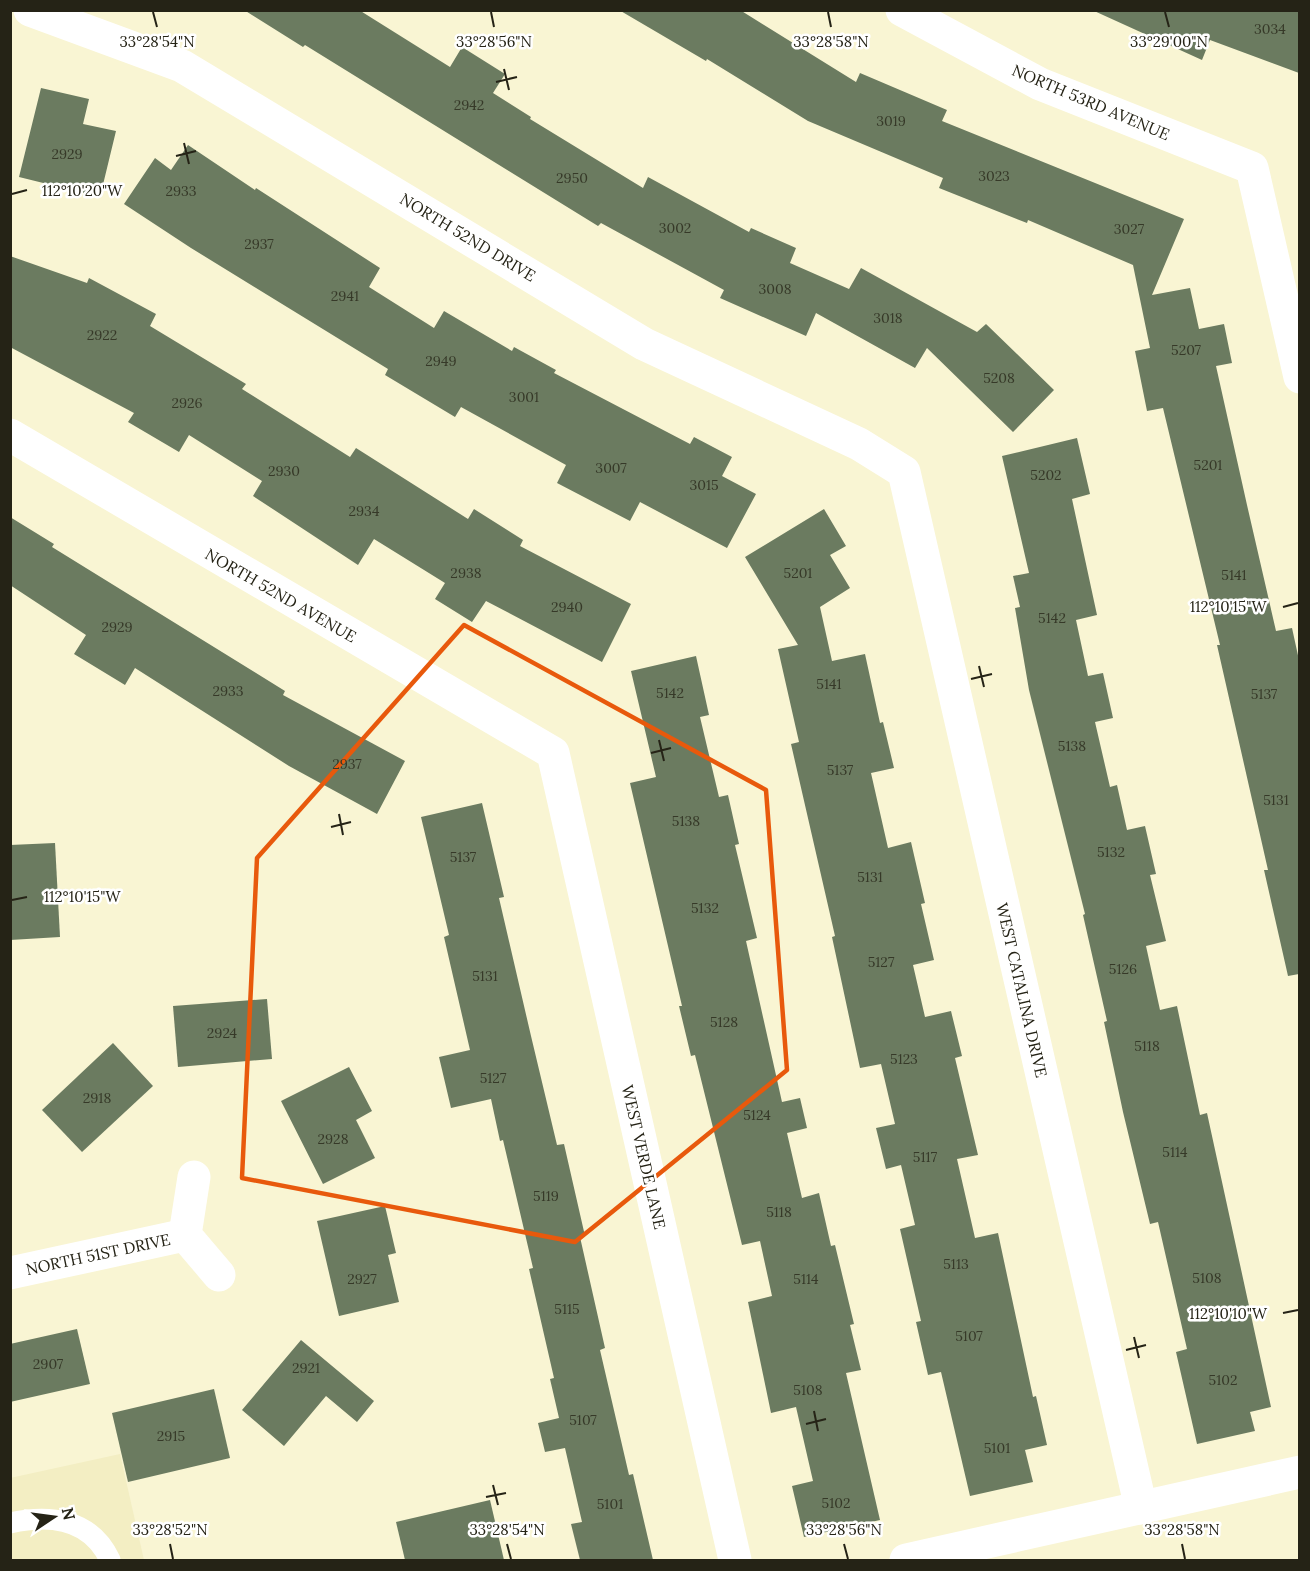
<svg xmlns="http://www.w3.org/2000/svg" width="1310" height="1571" viewBox="0 0 1310 1571" font-family="Lora,serif">
<style>
.built{fill:#f3eec3}
.building{fill:#6b7b60}
.lines{fill:none;stroke-linecap:round;stroke-linejoin:round}
.service{stroke:#fff;stroke-width:21}
.minor{stroke:#fff;stroke-width:33}
.marked{fill:none;stroke:#e8590c;stroke-width:4.5;stroke-linejoin:round}
.ticks{fill:none;stroke:#252316;stroke-width:2}
.labels{text-anchor:middle;dominant-baseline:central;stroke-width:5;stroke-linejoin:round;paint-order:stroke}
.number-label{font-size:14px;fill:#363928}
.street-label{font-size:16px;fill:#252316;stroke:#fff}
.ticks-label{font-size:15px;text-anchor:middle;fill:#252316;stroke:#fff;stroke-width:5;stroke-linejoin:round;paint-order:stroke}
</style>
<rect width="100%" height="100%" fill="#f9f5d3"/>
<polygon class="built" points="120,1454 144,1560 11,1560 10,1478"/>
<g class="building">
<polygon points="244,10 359,10 450,67 462,47 505,74 493,93 531,117 530,119 643,188 648,177 749,232 751,228 796,248 790,263 849,289 861,268 977,332 986,324 1054,390 1013,432 927,348 915,368 816,313 806,336 720,298 724,290 601,223 598,226 305,45 303,47"/>
<polygon points="619,10 740,10 856,82 860,73 947,110 942,121 1184,219 1152,295 1190,288 1199,329 1224,324 1232,363 1216,366 1247,505 1276,631 1292,628 1299,660 1299,974 1288,976 1264,870 1268,870 1217,645 1220,645 1163,408 1147,411 1135,351 1150,348 1133,265 1028,220 1027,223 939,188 943,178 808,121 707,59 706,61"/>
<polygon points="1092,10 1299,10 1299,73 1210,40 1202,60"/>
<polygon points="41,88 89,99 83,124 116,131 100,197 19,177"/>
<polygon points="188,145 255,190 256,188 380,268 369,287 434,328 444,311 512,351 514,347 556,370 554,373 690,444 694,437 732,457 722,476 756,494 727,548 640,502 630,521 557,483 566,465 461,407 455,417 385,375 388,369 191,248 124,204 155,158 171,170"/>
<polygon points="10,256 87,283 89,278 156,314 150,326 246,384 242,389 350,457 356,448 468,519 474,509 523,540 520,546 631,604 602,662 486,601 472,622 435,599 445,583 374,539 358,565 253,496 262,481 189,435 179,452 128,422 134,413 10,347"/>
<polygon points="1077,438 1090,494 1072,499 1097,615 1076,620 1088,676 1103,673 1113,718 1095,722 1110,787 1117,785 1127,830 1145,826 1156,874 1150,875 1166,941 1146,946 1160,1010 1177,1006 1200,1115 1207,1113 1271,1407 1250,1412 1255,1431 1197,1444 1176,1352 1187,1349 1158,1222 1150,1224 1123,1112 1104,1022 1107,1021 1083,915 1085,914 1029,690 1015,608 1020,607 1013,576 1029,573 1002,456"/>
<polygon points="824,509 846,546 830,555 850,588 820,607 832,661 865,654 880,723 883,722 894,768 871,773 888,848 911,842 925,903 921,904 934,960 913,965 925,1017 951,1011 962,1056 955,1058 978,1155 957,1159 975,1238 998,1233 1033,1397 1036,1396 1047,1445 1025,1450 1033,1482 970,1496 941,1372 928,1375 916,1322 921,1321 900,1229 915,1225 901,1165 886,1169 876,1128 895,1124 881,1064 860,1068 832,937 835,936 791,744 799,742 778,649 798,645 745,557"/>
<polygon points="10,517 54,544 52,547 285,691 283,695 405,761 377,814 289,766 135,668 125,685 74,654 86,635 10,585"/>
<polygon points="696,656 709,715 700,717 719,797 728,795 739,844 735,845 757,938 746,941 782,1102 800,1098 807,1128 787,1133 802,1198 819,1193 831,1246 835,1245 854,1324 850,1325 861,1370 846,1373 880,1520 804,1537 792,1486 813,1481 796,1407 771,1413 748,1302 772,1296 760,1241 742,1245 695,1055 691,1056 679,1006 682,1006 630,783 656,777 631,671"/>
<polygon points="482,803 504,897 499,898 531,1036 557,1145 564,1144 585,1236 580,1237 605,1348 600,1350 629,1475 633,1474 653,1560 580,1560 571,1524 582,1522 565,1448 545,1452 538,1423 559,1418 550,1379 554,1378 529,1269 533,1268 503,1140 500,1141 491,1099 451,1108 439,1057 470,1050 444,937 449,935 421,817"/>
<polygon points="55,843 60,937 10,940 10,845"/>
<polygon points="267,999 272,1059 178,1067 173,1006"/>
<polygon points="113,1043 153,1086 82,1152 42,1110"/>
<polygon points="349,1067 372,1111 356,1120 375,1158 323,1184 281,1101"/>
<polygon points="385,1206 396,1253 388,1255 399,1302 339,1316 317,1221"/>
<polygon points="77,1329 90,1384 10,1402 10,1344"/>
<polygon points="301,1340 374,1401 357,1422 326,1396 284,1446 242,1410"/>
<polygon points="214,1389 230,1458 128,1482 112,1413"/>
<polygon points="490,1500 504,1560 405,1560 396,1522"/>
</g>
<g class="lines">
<path class="service" d="M10,1523C50,1514 91,1519 110,1560"/>
<g class="minor">
<polyline points="30,10 182,66 644,344 859,444 904,472 1141,1508"/>
<polyline points="902,10 1040,84 1252,168 1300,377"/>
<polyline points="10,435 553,753 735,1560"/>
<polyline points="194,1177 185,1235 219,1275"/>
<polyline points="10,1273 185,1235"/>
<polyline points="906,1560 1300,1472"/>
</g>
</g>
<path class="marked" d="M464,625L766,790L787,1070L575,1242L242,1178L257,858Z"/>
<path class="ticks" d="M153,12L157,27M491,12L494,27M828,12L831,27M1165,12L1169,27M504,69L509,90M496,82L517,77M184,143L189,164M176,156L196,151M12,194L27,190M1283,607L1298,603M979,666L984,687M971,679L992,674M659,740L664,761M651,753L671,748M339,814L343,835M331,827L351,822M12,900L27,897M1283,1313L1298,1310M1134,1337L1139,1358M1126,1350L1146,1345M814,1411L818,1431M806,1424L826,1419M493,1485L498,1505M486,1497L506,1493M170,1544L173,1559M507,1544L511,1559M844,1544L848,1559M1182,1544L1185,1559"/>
<g class="labels">
<g class="number-label">
<text x="1270" y="29">3034</text>
<text x="469" y="105">2942</text>
<text x="891" y="121">3019</text>
<text x="67" y="154">2929</text>
<text x="994" y="176">3023</text>
<text x="572" y="178">2950</text>
<text x="181" y="191">2933</text>
<text x="675" y="228">3002</text>
<text x="1129" y="229">3027</text>
<text x="259" y="244">2937</text>
<text x="775" y="289">3008</text>
<text x="345" y="296">2941</text>
<text x="888" y="318">3018</text>
<text x="102" y="335">2922</text>
<text x="1186" y="350">5207</text>
<text x="441" y="361">2949</text>
<text x="999" y="378">5208</text>
<text x="524" y="397">3001</text>
<text x="187" y="403">2926</text>
<text x="1208" y="465">5201</text>
<text x="611" y="468">3007</text>
<text x="284" y="471">2930</text>
<text x="1046" y="475">5202</text>
<text x="704" y="485">3015</text>
<text x="364" y="511">2934</text>
<text x="466" y="573">2938</text>
<text x="798" y="573">5201</text>
<text x="1234" y="575">5141</text>
<text x="567" y="607">2940</text>
<text x="1052" y="618">5142</text>
<text x="117" y="627">2929</text>
<text x="829" y="684">5141</text>
<text x="228" y="691">2933</text>
<text x="670" y="693">5142</text>
<text x="1264" y="694">5137</text>
<text x="1072" y="746">5138</text>
<text x="347" y="764">2937</text>
<text x="840" y="770">5137</text>
<text x="1276" y="800">5131</text>
<text x="686" y="821">5138</text>
<text x="1111" y="852">5132</text>
<text x="463" y="857">5137</text>
<text x="870" y="877">5131</text>
<text x="705" y="908">5132</text>
<text x="881" y="962">5127</text>
<text x="1123" y="969">5126</text>
<text x="485" y="976">5131</text>
<text x="724" y="1022">5128</text>
<text x="222" y="1033">2924</text>
<text x="1147" y="1046">5118</text>
<text x="904" y="1059">5123</text>
<text x="493" y="1078">5127</text>
<text x="97" y="1098">2918</text>
<text x="757" y="1115">5124</text>
<text x="333" y="1139">2928</text>
<text x="1175" y="1152">5114</text>
<text x="925" y="1157">5117</text>
<text x="546" y="1196">5119</text>
<text x="779" y="1212">5118</text>
<text x="956" y="1264">5113</text>
<text x="1207" y="1278">5108</text>
<text x="362" y="1279">2927</text>
<text x="806" y="1279">5114</text>
<text x="567" y="1309">5115</text>
<text x="969" y="1336">5107</text>
<text x="48" y="1364">2907</text>
<text x="306" y="1368">2921</text>
<text x="1223" y="1380">5102</text>
<text x="808" y="1390">5108</text>
<text x="583" y="1420">5107</text>
<text x="171" y="1436">2915</text>
<text x="997" y="1448">5101</text>
<text x="836" y="1503">5102</text>
<text x="610" y="1504">5101</text>
</g>
<g class="street-label">
<text transform="translate(1091 102) rotate(23)">NORTH 53RD AVENUE</text>
<text transform="translate(468 237) rotate(31)">NORTH 52ND DRIVE</text>
<text transform="translate(281 595) rotate(30)">NORTH 52ND AVENUE</text>
<text transform="translate(1022 990) rotate(77)">WEST CATALINA DRIVE</text>
<text transform="translate(644 1157) rotate(77)">WEST VERDE LANE</text>
<text transform="translate(98 1254) rotate(-12)">NORTH 51ST DRIVE</text>
</g>
</g>
<g class="ticks-label">
<text x="157" y="47">33°28'54"N</text>
<text x="494" y="47">33°28'56"N</text>
<text x="1169" y="47">33°29'00"N</text>
<text x="831" y="47">33°28'58"N</text>
<text x="82" y="196">112°10'20"W</text>
<text x="1228" y="612">112°10'15"W</text>
<text x="82" y="902">112°10'15"W</text>
<text x="1228" y="1319">112°10'10"W</text>
<text x="170" y="1535">33°28'52"N</text>
<text x="507" y="1535">33°28'54"N</text>
<text x="844" y="1535">33°28'56"N</text>
<text x="1182" y="1535">33°28'58"N</text>
</g>
<rect width="1310" height="1571" fill="none" stroke="#252316" stroke-width="24"/>
<g transform="translate(54 1517) rotate(77)" stroke="#ffffff" stroke-width="4.5" paint-order="stroke">
<path d="M0-4.5L10 22L0 15L-10 22Z" fill="#252316"/>
<text y="-9" font-size="16" font-weight="bold" text-anchor="middle" fill="#252316">N</text>
</g>
</svg>
